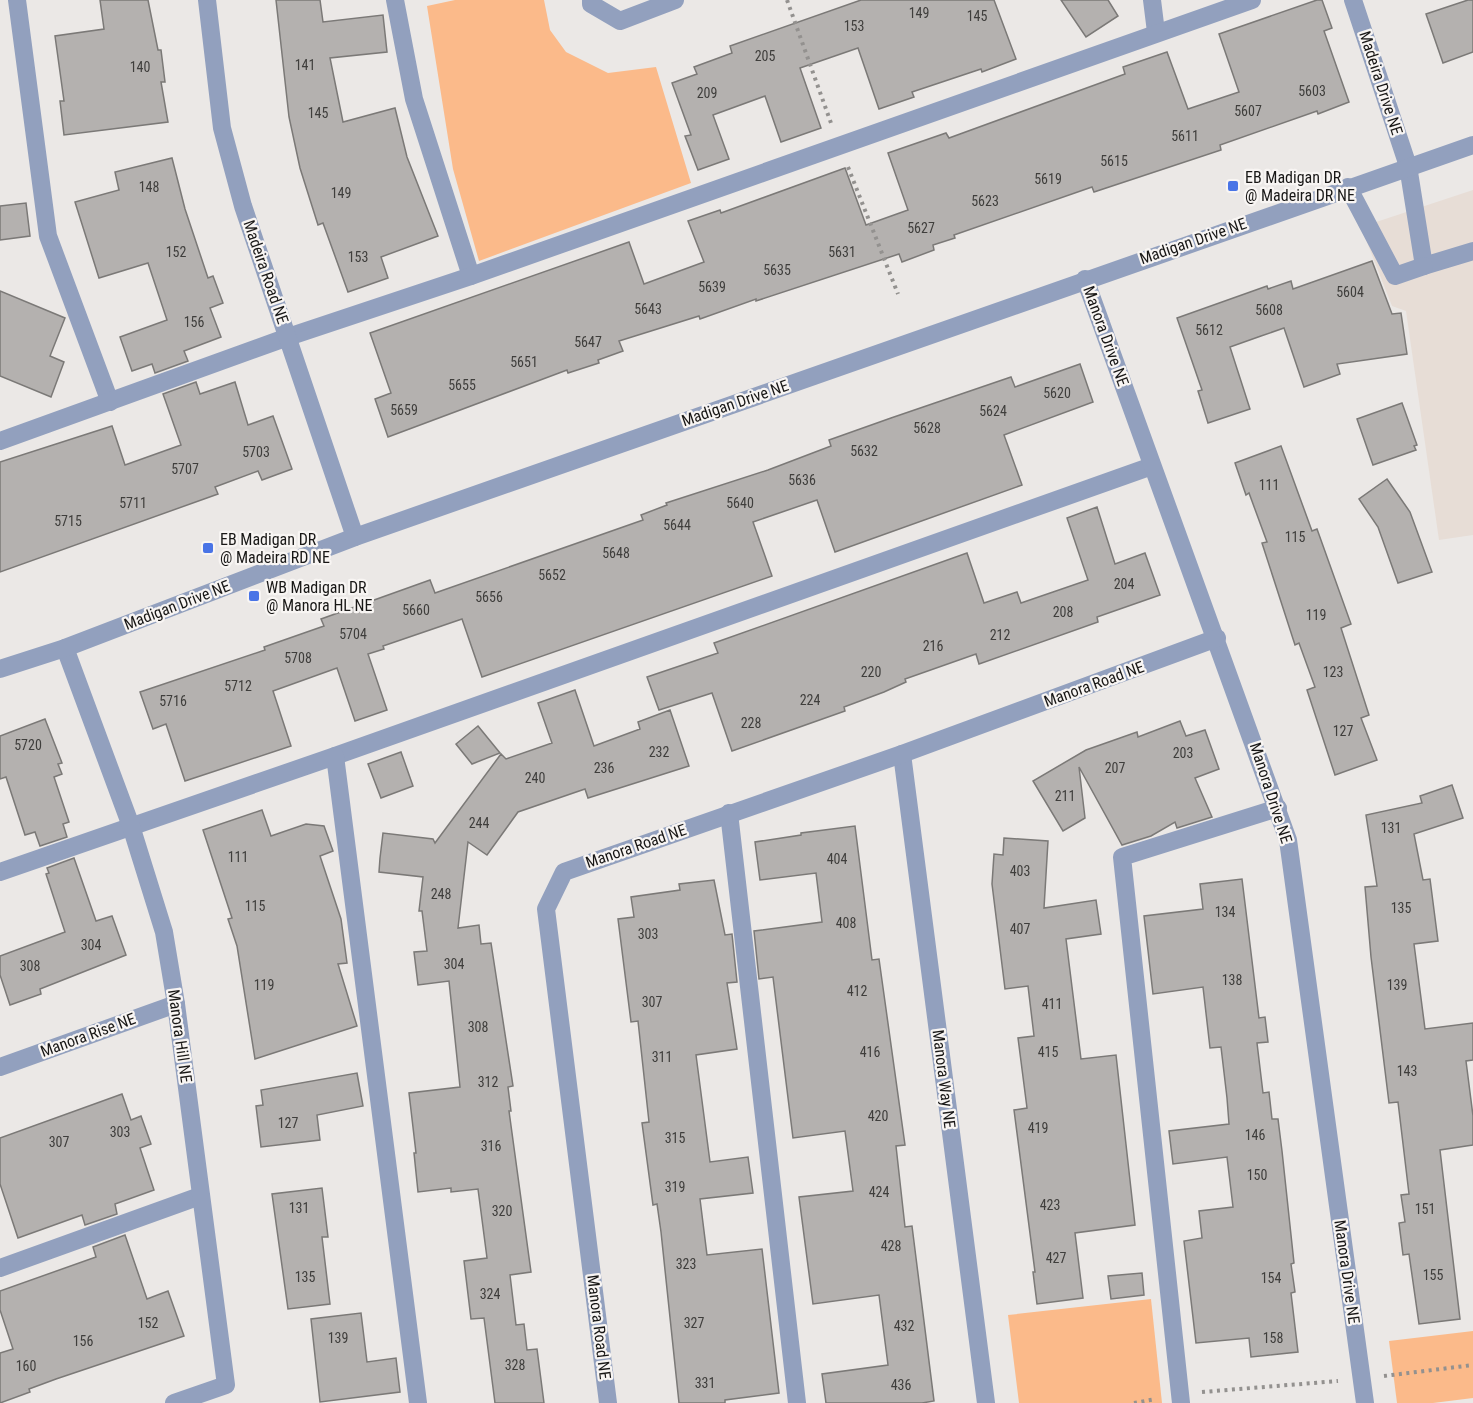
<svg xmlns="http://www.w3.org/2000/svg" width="1473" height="1403" viewBox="0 0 1473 1403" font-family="'Roboto Condensed',sans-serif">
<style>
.built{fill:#e7ddd6}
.green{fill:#fbba8a}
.building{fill:#b4b1af;stroke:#7b7977;stroke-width:1.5}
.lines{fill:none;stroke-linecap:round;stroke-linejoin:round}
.path{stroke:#93918f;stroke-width:4;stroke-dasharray:3 4.5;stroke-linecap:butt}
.service{stroke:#92a0be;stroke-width:18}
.minor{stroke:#92a0be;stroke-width:18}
.tertiary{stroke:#92a0be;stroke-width:18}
.poi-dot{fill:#4974e6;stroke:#f8f5f3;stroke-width:2}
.labels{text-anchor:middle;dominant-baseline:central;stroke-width:4.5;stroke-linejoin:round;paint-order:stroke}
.number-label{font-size:14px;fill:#3f3e3c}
.street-label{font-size:16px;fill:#181716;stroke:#f8f5f3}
.poi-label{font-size:16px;fill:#181716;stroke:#f8f5f3;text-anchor:start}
</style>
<rect width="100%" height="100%" fill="#ebe8e6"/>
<polygon class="built" points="1473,190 1473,535 1439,540 1406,311 1392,306 1361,227"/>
<g class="green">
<polygon points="455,0 544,0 550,30 566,52 608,73 656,67 691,183 479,261 453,169 427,6"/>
<polygon points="1151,1299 1162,1403 1019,1403 1008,1315"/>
<polygon points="1473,1331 1473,1398 1433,1403 1397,1403 1389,1341"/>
</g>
<g class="building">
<polygon points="100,0 148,0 158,50 161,50 165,82 161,82 168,122 64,135 60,101 64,101 55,36 104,29"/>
<polygon points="276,0 320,0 323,22 383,15 387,52 330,58 343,122 395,108 407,157 438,236 381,257 388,278 348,292 323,223 318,225 300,168 289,117"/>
<polygon points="861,0 994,0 1016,59 982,72 981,69 912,92 914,97 879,109 858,48 800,68 821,128 781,142 765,96 713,115 729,159 698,170 685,136 691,135 672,83 697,74 694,67 732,53 730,46"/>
<polygon points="1061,0 1108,0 1118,16 1086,37"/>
<polygon points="1317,0 1322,0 1332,28 1324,31 1349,102 1318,114 1317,111 1220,145 1221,150 1094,192 1092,187 954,235 955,238 933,245 934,250 902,262 899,254 756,301 756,299 700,319 699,316 619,341 623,351 598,360 599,363 568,373 567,370 388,437 375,399 391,393 370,333 629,242 644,284 704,262 688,221 720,210 721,213 845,168 866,225 908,210 888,153 946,133 949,138 1125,74 1123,67 1167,52 1188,109 1239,92 1219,34"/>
<polygon points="1468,0 1473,0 1473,52 1443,63 1426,14"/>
<polygon points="172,158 185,209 208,278 213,276 223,303 210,308 221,337 184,351 188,361 155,373 152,364 132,371 120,337 167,320 148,263 99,278 75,202 119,190 115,172"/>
<polygon points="26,203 30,236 0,240 0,206"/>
<polygon points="1372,261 1392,314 1401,313 1407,354 1337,364 1340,374 1304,387 1284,328 1261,336 1230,347 1250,409 1208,423 1198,391 1202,390 1177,318 1267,286 1268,289 1291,281 1293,289"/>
<polygon points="0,291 65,318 50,356 64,362 51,397 0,376"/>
<polygon points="1080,364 1093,402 1004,435 1022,485 835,552 817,500 753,522 772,576 482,677 462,619 383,646 384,649 368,654 387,710 355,721 337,668 273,691 291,746 185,781 166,724 153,729 140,692 265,650 264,647 324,626 321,619 430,580 435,593 643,520 641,515 667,505 666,503 768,470 831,446 829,440 891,418 1011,377 1015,387"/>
<polygon points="196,382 200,394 235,382 248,425 273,416 292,469 262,480 258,471 215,487 218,494 0,572 0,462 112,426 125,465 181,445 163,394"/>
<polygon points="1402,403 1417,445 1414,446 1416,450 1373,465 1357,419"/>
<polygon points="1281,446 1312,531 1317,529 1351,624 1341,628 1369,715 1361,718 1377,760 1335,775 1307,690 1315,687 1299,643 1295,645 1262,543 1267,542 1249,493 1246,495 1235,463"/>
<polygon points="1387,479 1410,512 1432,572 1398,583 1378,527 1359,499"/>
<polygon points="1097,507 1115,564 1145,553 1160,595 1097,617 1098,622 979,664 976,654 905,679 906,682 884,692 844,707 845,711 732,751 712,693 659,710 647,677 718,653 714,643 967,553 984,603 1017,592 1021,603 1088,580 1067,518"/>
<polygon points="575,690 594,746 640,729 638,722 670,710 689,766 588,798 585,789 518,812 487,855 468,842 458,928 479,925 481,944 491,943 513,1086 508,1087 511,1111 509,1111 531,1272 510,1275 516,1325 524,1324 527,1350 537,1349 544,1403 495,1403 484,1318 471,1319 464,1261 487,1258 478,1189 451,1192 451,1188 418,1192 414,1153 416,1153 409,1093 460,1087 449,981 418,985 414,952 427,951 422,911 419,911 423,877 379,872 380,858 383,833 433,839 435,843 501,754 506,759 552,743 538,703"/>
<polygon points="45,719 62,763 58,764 62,774 54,777 69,822 63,824 67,837 40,846 35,832 25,835 6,777 0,779 0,736"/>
<polygon points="1180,721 1186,736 1205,730 1219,769 1195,778 1212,817 1177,828 1175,822 1151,836 1122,845 1079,767 1085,818 1063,831 1033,781 1086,750 1137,732 1138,737"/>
<polygon points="478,726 500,753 472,764 456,744"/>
<polygon points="401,752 413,786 381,798 368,764"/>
<polygon points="1452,785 1463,818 1414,834 1423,880 1430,879 1438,941 1414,944 1425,1029 1473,1023 1473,1060 1466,1061 1473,1116 1473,1145 1440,1150 1460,1319 1419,1324 1409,1254 1403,1255 1399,1223 1405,1222 1401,1195 1409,1194 1398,1102 1389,1103 1371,957 1365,887 1377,886 1366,815 1422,803 1420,796"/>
<polygon points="262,810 271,836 306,824 324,826 333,851 320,856 341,919 347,963 338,964 357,1026 255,1059 237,946 228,919 232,918 203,830"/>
<polygon points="855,826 872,960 879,959 905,1145 896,1146 905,1227 912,1226 934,1401 922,1403 826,1403 822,1374 888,1365 879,1295 813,1304 799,1197 853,1191 845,1131 793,1138 773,977 759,979 754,931 822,922 816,873 760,880 755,842 801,835 801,833"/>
<polygon points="1004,838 1048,841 1044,908 1096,900 1101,934 1066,939 1081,1059 1116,1055 1135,1225 1075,1233 1083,1298 1037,1304 1033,1272 1035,1272 1014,1110 1027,1108 1018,1038 1034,1036 1028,986 1005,989 992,884 994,854 1003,855"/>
<polygon points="74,858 96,921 112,916 126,955 40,989 41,994 10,1005 0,975 0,956 65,932 46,874 49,873 47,868"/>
<polygon points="1242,879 1259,1018 1265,1017 1268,1042 1257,1043 1263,1093 1269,1092 1272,1119 1278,1119 1282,1151 1294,1263 1291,1264 1295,1292 1291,1293 1298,1352 1251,1357 1249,1338 1196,1343 1184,1241 1202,1238 1199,1211 1233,1207 1227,1157 1173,1164 1169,1131 1229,1124 1227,1098 1221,1047 1210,1048 1203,987 1153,994 1144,916 1203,909 1200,884"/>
<polygon points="714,880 725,935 732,934 737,982 727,983 737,1049 696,1055 710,1162 748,1157 753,1193 700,1199 707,1255 762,1249 779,1393 725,1400 725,1403 679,1403 661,1232 657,1204 653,1205 642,1123 649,1122 638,1021 631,1022 618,919 634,917 631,897 680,890 679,884"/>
<polygon points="357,1073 363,1106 317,1115 320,1140 261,1147 256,1106 263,1105 261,1090"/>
<polygon points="122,1094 131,1120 141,1116 151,1144 140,1148 154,1190 115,1204 117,1214 85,1225 82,1215 18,1238 0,1184 0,1138"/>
<polygon points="322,1188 328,1237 322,1237 330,1304 288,1309 272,1194"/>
<polygon points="125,1235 147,1299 168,1291 184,1336 56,1379 29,1389 30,1392 0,1403 0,1353 13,1349 0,1310 0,1291 96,1257 93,1247"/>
<polygon points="1142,1273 1144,1295 1111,1299 1108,1276"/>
<polygon points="361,1313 367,1362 396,1358 400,1392 320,1402 311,1319"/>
</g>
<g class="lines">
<g class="path">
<polyline points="787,0 831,123"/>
<polyline points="848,167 898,294"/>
<polyline points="1384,1376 1473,1365"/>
<polyline points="1202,1392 1338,1381"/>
<polyline points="1134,1403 1156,1399"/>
</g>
<g class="service">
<polyline points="17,0 48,236 110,402"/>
<polyline points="395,0 414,99 471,276"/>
<polyline points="1152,0 1156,32"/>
<polyline points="1408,166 1424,266 1473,251"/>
<polyline points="1348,187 1395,276 1424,266"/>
<polyline points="0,441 288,337 471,276 1252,0"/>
<polyline points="335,756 1152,466"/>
<polyline points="729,813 797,1403"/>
<polyline points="0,872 335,756 418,1403"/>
<polyline points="0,1268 200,1196"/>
<polyline points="1181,1403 1122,857 1278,808"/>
</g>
<g class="minor">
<polyline points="207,0 222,128 243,206 355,537"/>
<polyline points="591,0 591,4 620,21 675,0"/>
<polyline points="1353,0 1408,166"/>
<polyline points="1085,279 1288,840 1365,1403"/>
<polyline points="65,648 131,826 164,932 176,1004 226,1385 174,1403"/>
<polyline points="902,754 986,1403"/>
<polyline points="0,1067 176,1004"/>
<polyline points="608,1403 546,909 564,872 902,754 1217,638"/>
</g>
<polyline class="tertiary" points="0,669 65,648 355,537 1473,145"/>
</g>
<g class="poi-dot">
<rect x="1227" y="180" width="12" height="12" rx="3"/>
<rect x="202" y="542" width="12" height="12" rx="3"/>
<rect x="248" y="590" width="12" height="12" rx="3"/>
</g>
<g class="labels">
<g class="number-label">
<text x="919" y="13">149</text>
<text x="977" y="16">145</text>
<text x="854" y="26">153</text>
<text x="765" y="56">205</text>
<text x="305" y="65">141</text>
<text x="140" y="67">140</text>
<text x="1312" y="91">5603</text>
<text x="707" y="93">209</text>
<text x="1248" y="111">5607</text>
<text x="318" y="113">145</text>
<text x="1185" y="136">5611</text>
<text x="1114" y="161">5615</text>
<text x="1048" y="179">5619</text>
<text x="149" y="187">148</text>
<text x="341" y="193">149</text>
<text x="985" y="201">5623</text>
<text x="921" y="228">5627</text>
<text x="176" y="252">152</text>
<text x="842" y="252">5631</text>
<text x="358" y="257">153</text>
<text x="777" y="270">5635</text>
<text x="712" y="287">5639</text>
<text x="1350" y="292">5604</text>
<text x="648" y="309">5643</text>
<text x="1269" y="310">5608</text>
<text x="194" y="322">156</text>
<text x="1209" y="330">5612</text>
<text x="588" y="342">5647</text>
<text x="524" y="362">5651</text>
<text x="462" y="385">5655</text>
<text x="1057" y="393">5620</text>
<text x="404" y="410">5659</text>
<text x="993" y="411">5624</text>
<text x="927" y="428">5628</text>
<text x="864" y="451">5632</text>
<text x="256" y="452">5703</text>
<text x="185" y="469">5707</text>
<text x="802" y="480">5636</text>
<text x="1269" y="485">111</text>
<text x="133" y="503">5711</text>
<text x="740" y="503">5640</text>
<text x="68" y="521">5715</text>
<text x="677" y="525">5644</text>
<text x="1295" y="537">115</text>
<text x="616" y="553">5648</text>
<text x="552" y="575">5652</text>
<text x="1124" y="584">204</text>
<text x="489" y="597">5656</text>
<text x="416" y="610">5660</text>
<text x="1063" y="612">208</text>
<text x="1316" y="615">119</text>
<text x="353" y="634">5704</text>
<text x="1000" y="635">212</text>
<text x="933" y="646">216</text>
<text x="298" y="658">5708</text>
<text x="871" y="672">220</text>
<text x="1333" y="672">123</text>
<text x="238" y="686">5712</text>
<text x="810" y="700">224</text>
<text x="173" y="701">5716</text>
<text x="751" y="723">228</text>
<text x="1343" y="731">127</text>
<text x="28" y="745">5720</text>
<text x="659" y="752">232</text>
<text x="1183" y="753">203</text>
<text x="604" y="768">236</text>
<text x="1115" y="768">207</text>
<text x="535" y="778">240</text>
<text x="1065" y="796">211</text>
<text x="479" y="823">244</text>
<text x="1391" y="828">131</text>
<text x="238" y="857">111</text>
<text x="837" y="859">404</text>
<text x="1020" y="871">403</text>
<text x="441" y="894">248</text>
<text x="255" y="906">115</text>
<text x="1401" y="908">135</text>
<text x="1225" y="912">134</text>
<text x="846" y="923">408</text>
<text x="1020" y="929">407</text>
<text x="648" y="934">303</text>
<text x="91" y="945">304</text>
<text x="454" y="964">304</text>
<text x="30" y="966">308</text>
<text x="1232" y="980">138</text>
<text x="264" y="985">119</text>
<text x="1397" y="985">139</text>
<text x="857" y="991">412</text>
<text x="652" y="1002">307</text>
<text x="1052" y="1004">411</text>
<text x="478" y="1027">308</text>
<text x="870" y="1052">416</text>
<text x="1048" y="1052">415</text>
<text x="662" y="1057">311</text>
<text x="1407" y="1071">143</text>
<text x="488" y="1082">312</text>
<text x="878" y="1116">420</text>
<text x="288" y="1123">127</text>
<text x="1038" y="1128">419</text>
<text x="120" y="1132">303</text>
<text x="1255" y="1135">146</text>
<text x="675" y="1138">315</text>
<text x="59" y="1142">307</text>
<text x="491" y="1146">316</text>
<text x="1257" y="1175">150</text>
<text x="675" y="1187">319</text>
<text x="879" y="1192">424</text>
<text x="1050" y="1205">423</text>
<text x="299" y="1208">131</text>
<text x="1425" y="1209">151</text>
<text x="502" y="1211">320</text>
<text x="891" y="1246">428</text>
<text x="1056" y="1258">427</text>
<text x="686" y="1264">323</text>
<text x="1433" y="1275">155</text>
<text x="305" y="1277">135</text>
<text x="1271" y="1278">154</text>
<text x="490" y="1294">324</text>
<text x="148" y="1323">152</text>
<text x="694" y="1323">327</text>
<text x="904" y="1326">432</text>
<text x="338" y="1338">139</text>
<text x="1273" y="1338">158</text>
<text x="83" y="1341">156</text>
<text x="515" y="1365">328</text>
<text x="26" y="1366">160</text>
<text x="705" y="1383">331</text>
<text x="901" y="1385">436</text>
</g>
<g class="street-label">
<text transform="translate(1381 83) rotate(72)">Madeira Drive NE</text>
<text transform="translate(1193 241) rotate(-19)">Madigan Drive NE</text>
<text transform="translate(266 272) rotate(71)">Madeira Road NE</text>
<text transform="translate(1106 336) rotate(70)">Manora Drive NE</text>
<text transform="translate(735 403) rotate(-19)">Madigan Drive NE</text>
<text transform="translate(177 605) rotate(-21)">Madigan Drive NE</text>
<text transform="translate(1094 684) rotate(-20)">Manora Road NE</text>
<text transform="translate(1271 793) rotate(72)">Manora Drive NE</text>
<text transform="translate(636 846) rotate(-19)">Manora Road NE</text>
<text transform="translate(88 1035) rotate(-20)">Manora Rise NE</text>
<text transform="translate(180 1036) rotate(82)">Manora Hill NE</text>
<text transform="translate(944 1079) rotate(83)">Manora Way NE</text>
<text transform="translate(1347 1272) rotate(82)">Manora Drive NE</text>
<text transform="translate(599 1327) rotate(83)">Manora Road NE</text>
</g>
<g class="poi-label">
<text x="1245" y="177">EB Madigan DR<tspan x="1245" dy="18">@ Madeira DR NE</tspan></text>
<text x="220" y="539">EB Madigan DR<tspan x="220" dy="18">@ Madeira RD NE</tspan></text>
<text x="266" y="587">WB Madigan DR<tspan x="266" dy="18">@ Manora HL NE</tspan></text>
</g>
</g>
</svg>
